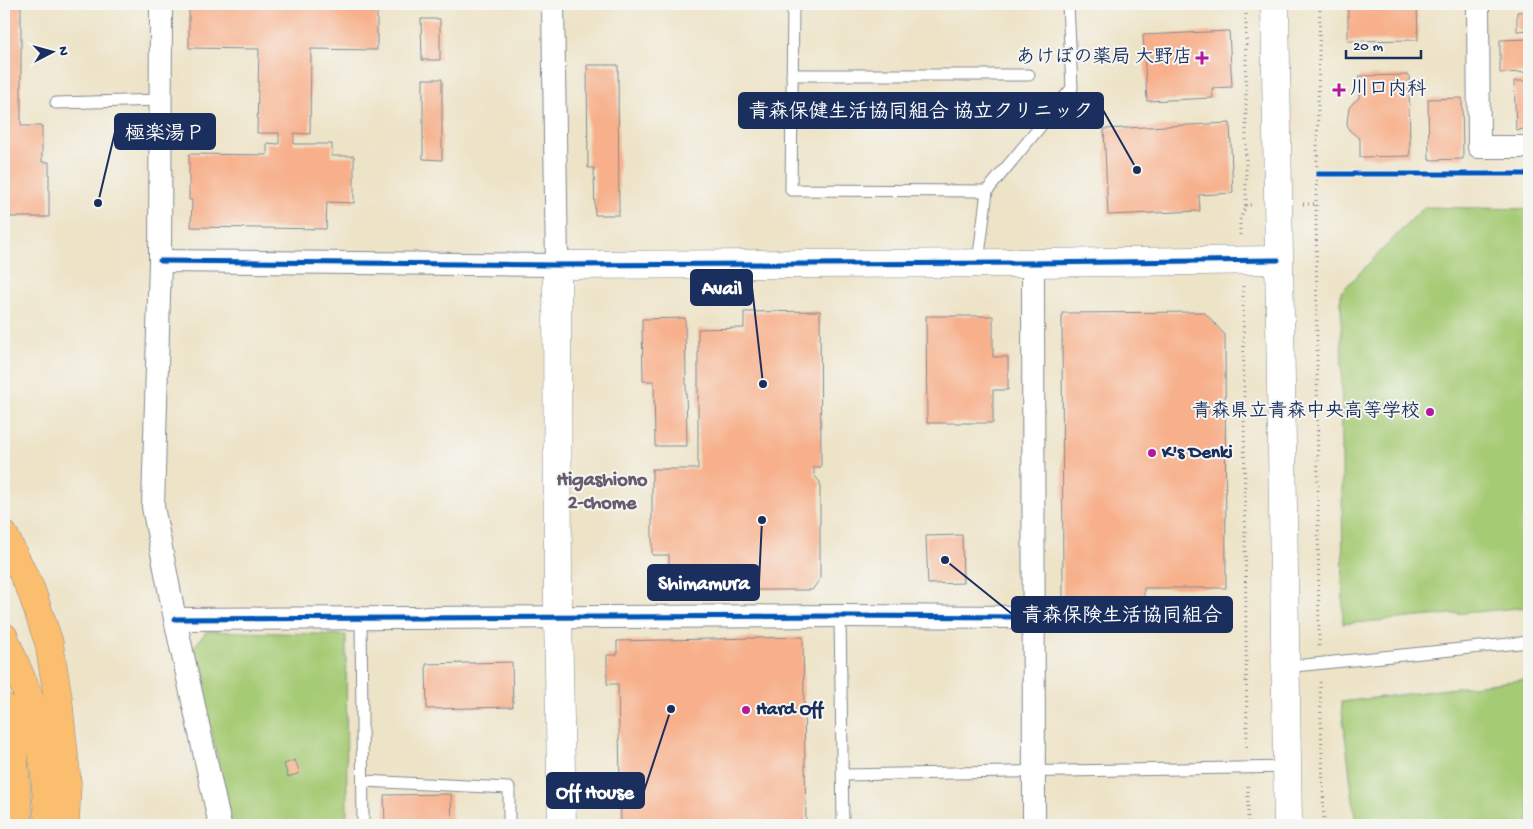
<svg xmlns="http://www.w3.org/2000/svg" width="1533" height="829" viewBox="0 0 1533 829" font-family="'Gochi Hand','Klee One',sans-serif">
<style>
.green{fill:#a6cb74;stroke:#607d69}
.building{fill:#f7b08b}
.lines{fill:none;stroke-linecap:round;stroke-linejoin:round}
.service-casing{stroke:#848992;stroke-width:13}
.minor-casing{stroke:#848992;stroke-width:24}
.tertiary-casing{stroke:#848992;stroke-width:29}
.motorway-casing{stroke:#848992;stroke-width:29}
.path{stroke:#848992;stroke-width:3;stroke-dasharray:1 4;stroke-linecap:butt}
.service{stroke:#fff;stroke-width:11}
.minor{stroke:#fff;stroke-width:22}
.tertiary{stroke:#fff;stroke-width:28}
.motorway{stroke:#fbbd6e;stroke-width:28}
.cycleway-casing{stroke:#f6f6f2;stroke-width:8}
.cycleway{stroke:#0057b8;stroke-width:5}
.poi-dot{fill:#b5179e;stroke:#f6f6f2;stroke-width:2}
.labels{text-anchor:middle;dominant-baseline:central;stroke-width:4;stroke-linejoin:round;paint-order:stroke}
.poi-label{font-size:19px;font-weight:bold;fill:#1b2f5e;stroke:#f6f6f2;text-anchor:start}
.neighbourhood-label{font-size:20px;font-weight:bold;fill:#685c6e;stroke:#f6f6f2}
.leader{fill:none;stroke:#1b2f5e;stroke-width:2}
.callout-dot{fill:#1b2f5e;stroke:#f6f6f2;stroke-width:2}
.callout{fill:#1b2f5e;stroke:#1b2f5e;stroke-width:2}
.callout-label{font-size:20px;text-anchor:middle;font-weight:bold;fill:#fff}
</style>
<rect width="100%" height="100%" fill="#f6f6f2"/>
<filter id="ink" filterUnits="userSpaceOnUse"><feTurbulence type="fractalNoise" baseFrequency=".02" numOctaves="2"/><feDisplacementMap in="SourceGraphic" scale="10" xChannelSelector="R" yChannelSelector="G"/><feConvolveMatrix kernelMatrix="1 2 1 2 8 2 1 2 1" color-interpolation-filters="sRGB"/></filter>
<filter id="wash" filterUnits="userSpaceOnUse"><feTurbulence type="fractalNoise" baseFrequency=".0096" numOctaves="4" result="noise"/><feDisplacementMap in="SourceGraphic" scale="20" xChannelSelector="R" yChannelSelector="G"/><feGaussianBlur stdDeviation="1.12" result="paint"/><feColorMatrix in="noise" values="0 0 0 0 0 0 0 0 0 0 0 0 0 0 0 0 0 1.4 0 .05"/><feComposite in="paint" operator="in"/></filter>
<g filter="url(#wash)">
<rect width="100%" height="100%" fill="#ede3c7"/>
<g class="green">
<polygon points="1424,207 1529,209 1529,607 1343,624 1341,292"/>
<polygon points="207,631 346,635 347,825 232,825 193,648"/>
<polygon points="1529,679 1529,825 1356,825 1341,702"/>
</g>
<g id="blocks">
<g class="building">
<polygon points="4,4 21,4 21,126 42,126 42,162 49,162 49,217 4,217"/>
<polygon points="189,4 377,4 377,50 311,49 310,134 294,133 294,144 332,144 332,156 354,156 354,203 327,202 326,229 191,227 192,200 189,200 189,154 267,155 267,143 279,144 279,133 257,133 259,49 189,48"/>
<polygon points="1348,4 1417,4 1418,40 1348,41"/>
<polygon points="1529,11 1529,30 1517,31 1517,12"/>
<polygon points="421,19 440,19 440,60 422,60"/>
<polygon points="1229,31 1232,87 1212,88 1213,98 1147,101 1143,35"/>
<polygon points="1529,39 1529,72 1500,73 1500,40"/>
<polygon points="587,65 618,65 619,215 595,215 594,168 588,168"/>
<polygon points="1409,75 1410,156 1360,157 1360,139 1349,130 1347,123 1349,108 1353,103 1359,98 1359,76"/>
<polygon points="423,79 442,79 442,160 423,159"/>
<polygon points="1514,81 1529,81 1529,129 1516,130"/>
<polygon points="1462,98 1463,159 1429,160 1428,99"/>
<polygon points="1230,123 1233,193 1199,195 1200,211 1108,215 1104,129"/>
<polygon points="820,311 821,467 814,467 814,475 820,482 820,579 812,590 669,590 669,555 652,555 652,469 698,469 698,329 744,328 744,312"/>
<polygon points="1204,312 1225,335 1226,588 1144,588 1144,602 1063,602 1062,313"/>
<polygon points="926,316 993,316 993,357 1008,357 1008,390 993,390 993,423 927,423"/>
<polygon points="685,318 687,446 655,446 654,381 643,381 642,319"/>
<polygon points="962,535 963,583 928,584 926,536"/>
<polygon points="803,637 806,825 621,825 618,684 607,684 607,655 617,655 617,641"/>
<polygon points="512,662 513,707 427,709 426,664"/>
<polygon points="295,760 300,773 288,777 284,764"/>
<polygon points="451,794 452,825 385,825 384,795"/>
</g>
</g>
</g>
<g filter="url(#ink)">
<use href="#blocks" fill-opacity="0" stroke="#848992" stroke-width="1"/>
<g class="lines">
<defs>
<g id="service">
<polyline points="793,4 791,190 987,191 978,263"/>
<polyline points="792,75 1029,75"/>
<polyline points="56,103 161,100"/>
<polyline points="987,191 1072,88 1068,4"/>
<polyline points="840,616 843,825"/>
<polyline points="1033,617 1203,615"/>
<polyline points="361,618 363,825"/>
<polyline points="1285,667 1529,642"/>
<polyline points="843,775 1287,767"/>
<polyline points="363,781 509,788 509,825"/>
</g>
<g id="minor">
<polyline points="161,4 160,261 153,507 175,619 220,825"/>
<polyline points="1478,4 1479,147 1529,147"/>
<polyline points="160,261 557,265 553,4"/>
<polyline points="1033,263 1034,825"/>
<polyline points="175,619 840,616 1033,617"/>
</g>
<g id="tertiary">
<polyline points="1275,4 1288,825"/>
<polyline points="562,825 558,617 557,265 1033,263 1278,260"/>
</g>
<g id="motorway">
<polyline points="4,535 31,590 49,643 58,698 67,783 65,825"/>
<polyline points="4,637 31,702 44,765 49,825"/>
<polyline points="4,707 13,747 19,825"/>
</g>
</defs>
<use href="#service" class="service-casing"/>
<use href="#minor" class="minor-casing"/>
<use href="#tertiary" class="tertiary-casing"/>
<use href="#motorway" class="motorway-casing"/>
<g class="path">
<polyline points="1246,4 1246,205"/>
<polyline points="1303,204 1316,204"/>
<polyline points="1240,235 1240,220 1246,205 1252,205"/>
<polyline points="1243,286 1247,750"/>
<polyline points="1319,646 1316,204 1320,4"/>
<polyline points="1320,682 1324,825"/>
<polyline points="1248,786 1248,825"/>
</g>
<use href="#service" class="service"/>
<use href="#minor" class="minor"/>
<use href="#tertiary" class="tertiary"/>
<use href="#motorway" class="motorway"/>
<defs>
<g id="cycleway">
<polyline points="1318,174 1529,174"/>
<polyline points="160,261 557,265 1033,263 1278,260"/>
<polyline points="175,619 840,616 1033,617"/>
</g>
</defs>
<use href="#cycleway" class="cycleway-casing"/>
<use href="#cycleway" class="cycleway"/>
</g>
</g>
<g class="poi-dot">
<path d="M1199.5 50.5h5v5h5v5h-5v5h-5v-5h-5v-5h5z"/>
<path d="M1336.5 82.5h5v5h5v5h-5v5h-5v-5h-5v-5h5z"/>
<circle cx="1430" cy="412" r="5"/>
<circle cx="1152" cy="453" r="5"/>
<circle cx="746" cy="710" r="5"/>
</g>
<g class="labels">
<g class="poi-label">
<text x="1192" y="58" text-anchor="end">あけぼの薬局 大野店</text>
<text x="1350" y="90">川口内科</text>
<text x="1420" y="412" text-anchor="end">青森県立青森中央高等学校</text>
<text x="1162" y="453">K's Denki</text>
<text x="756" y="710">Hard Off</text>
</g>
<g class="neighbourhood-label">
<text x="602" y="481">Higashiono<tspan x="602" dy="23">2-chome</tspan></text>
</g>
</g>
<path class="leader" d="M1137 170L1103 110M98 203L115 132M763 384L752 287M762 520L759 582M945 560L1012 614M671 709L644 791"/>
<g class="callout-dot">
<circle cx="1137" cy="170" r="5"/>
<circle cx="98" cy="203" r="5"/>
<circle cx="763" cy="384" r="5"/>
<circle cx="762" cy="520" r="5"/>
<circle cx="945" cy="560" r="5"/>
<circle cx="671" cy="709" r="5"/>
</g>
<g class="callout">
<rect x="739" y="93" width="364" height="35" rx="5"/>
<rect x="115" y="114" width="100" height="35" rx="5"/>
<rect x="691" y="270" width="61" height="35" rx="5"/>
<rect x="648" y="565" width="111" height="35" rx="5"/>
<rect x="1012" y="597" width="220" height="35" rx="5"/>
<rect x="547" y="773" width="97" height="35" rx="5"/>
</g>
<g class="callout-label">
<text x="921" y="117">青森保健生活協同組合 協立クリニック</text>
<text x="165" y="139">極楽湯Ｐ</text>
<text x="722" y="294">Avail</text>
<text x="704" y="589">Shimamura</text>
<text x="1122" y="621">青森保険生活協同組合</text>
<text x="595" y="798">Off House</text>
</g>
<rect width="1533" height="829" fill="none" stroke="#f6f6f2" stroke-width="20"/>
<g transform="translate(52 52) rotate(84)" stroke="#f6f6f2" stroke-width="4" paint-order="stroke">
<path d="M0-4L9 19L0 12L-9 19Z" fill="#1b2f5e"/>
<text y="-8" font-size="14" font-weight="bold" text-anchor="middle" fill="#1b2f5e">N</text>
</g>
<path d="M1346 50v8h75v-8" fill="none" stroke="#1b2f5e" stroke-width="2.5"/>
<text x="1353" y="50" font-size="15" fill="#1b2f5e" stroke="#f6f6f2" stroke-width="4" paint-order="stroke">20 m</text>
</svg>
